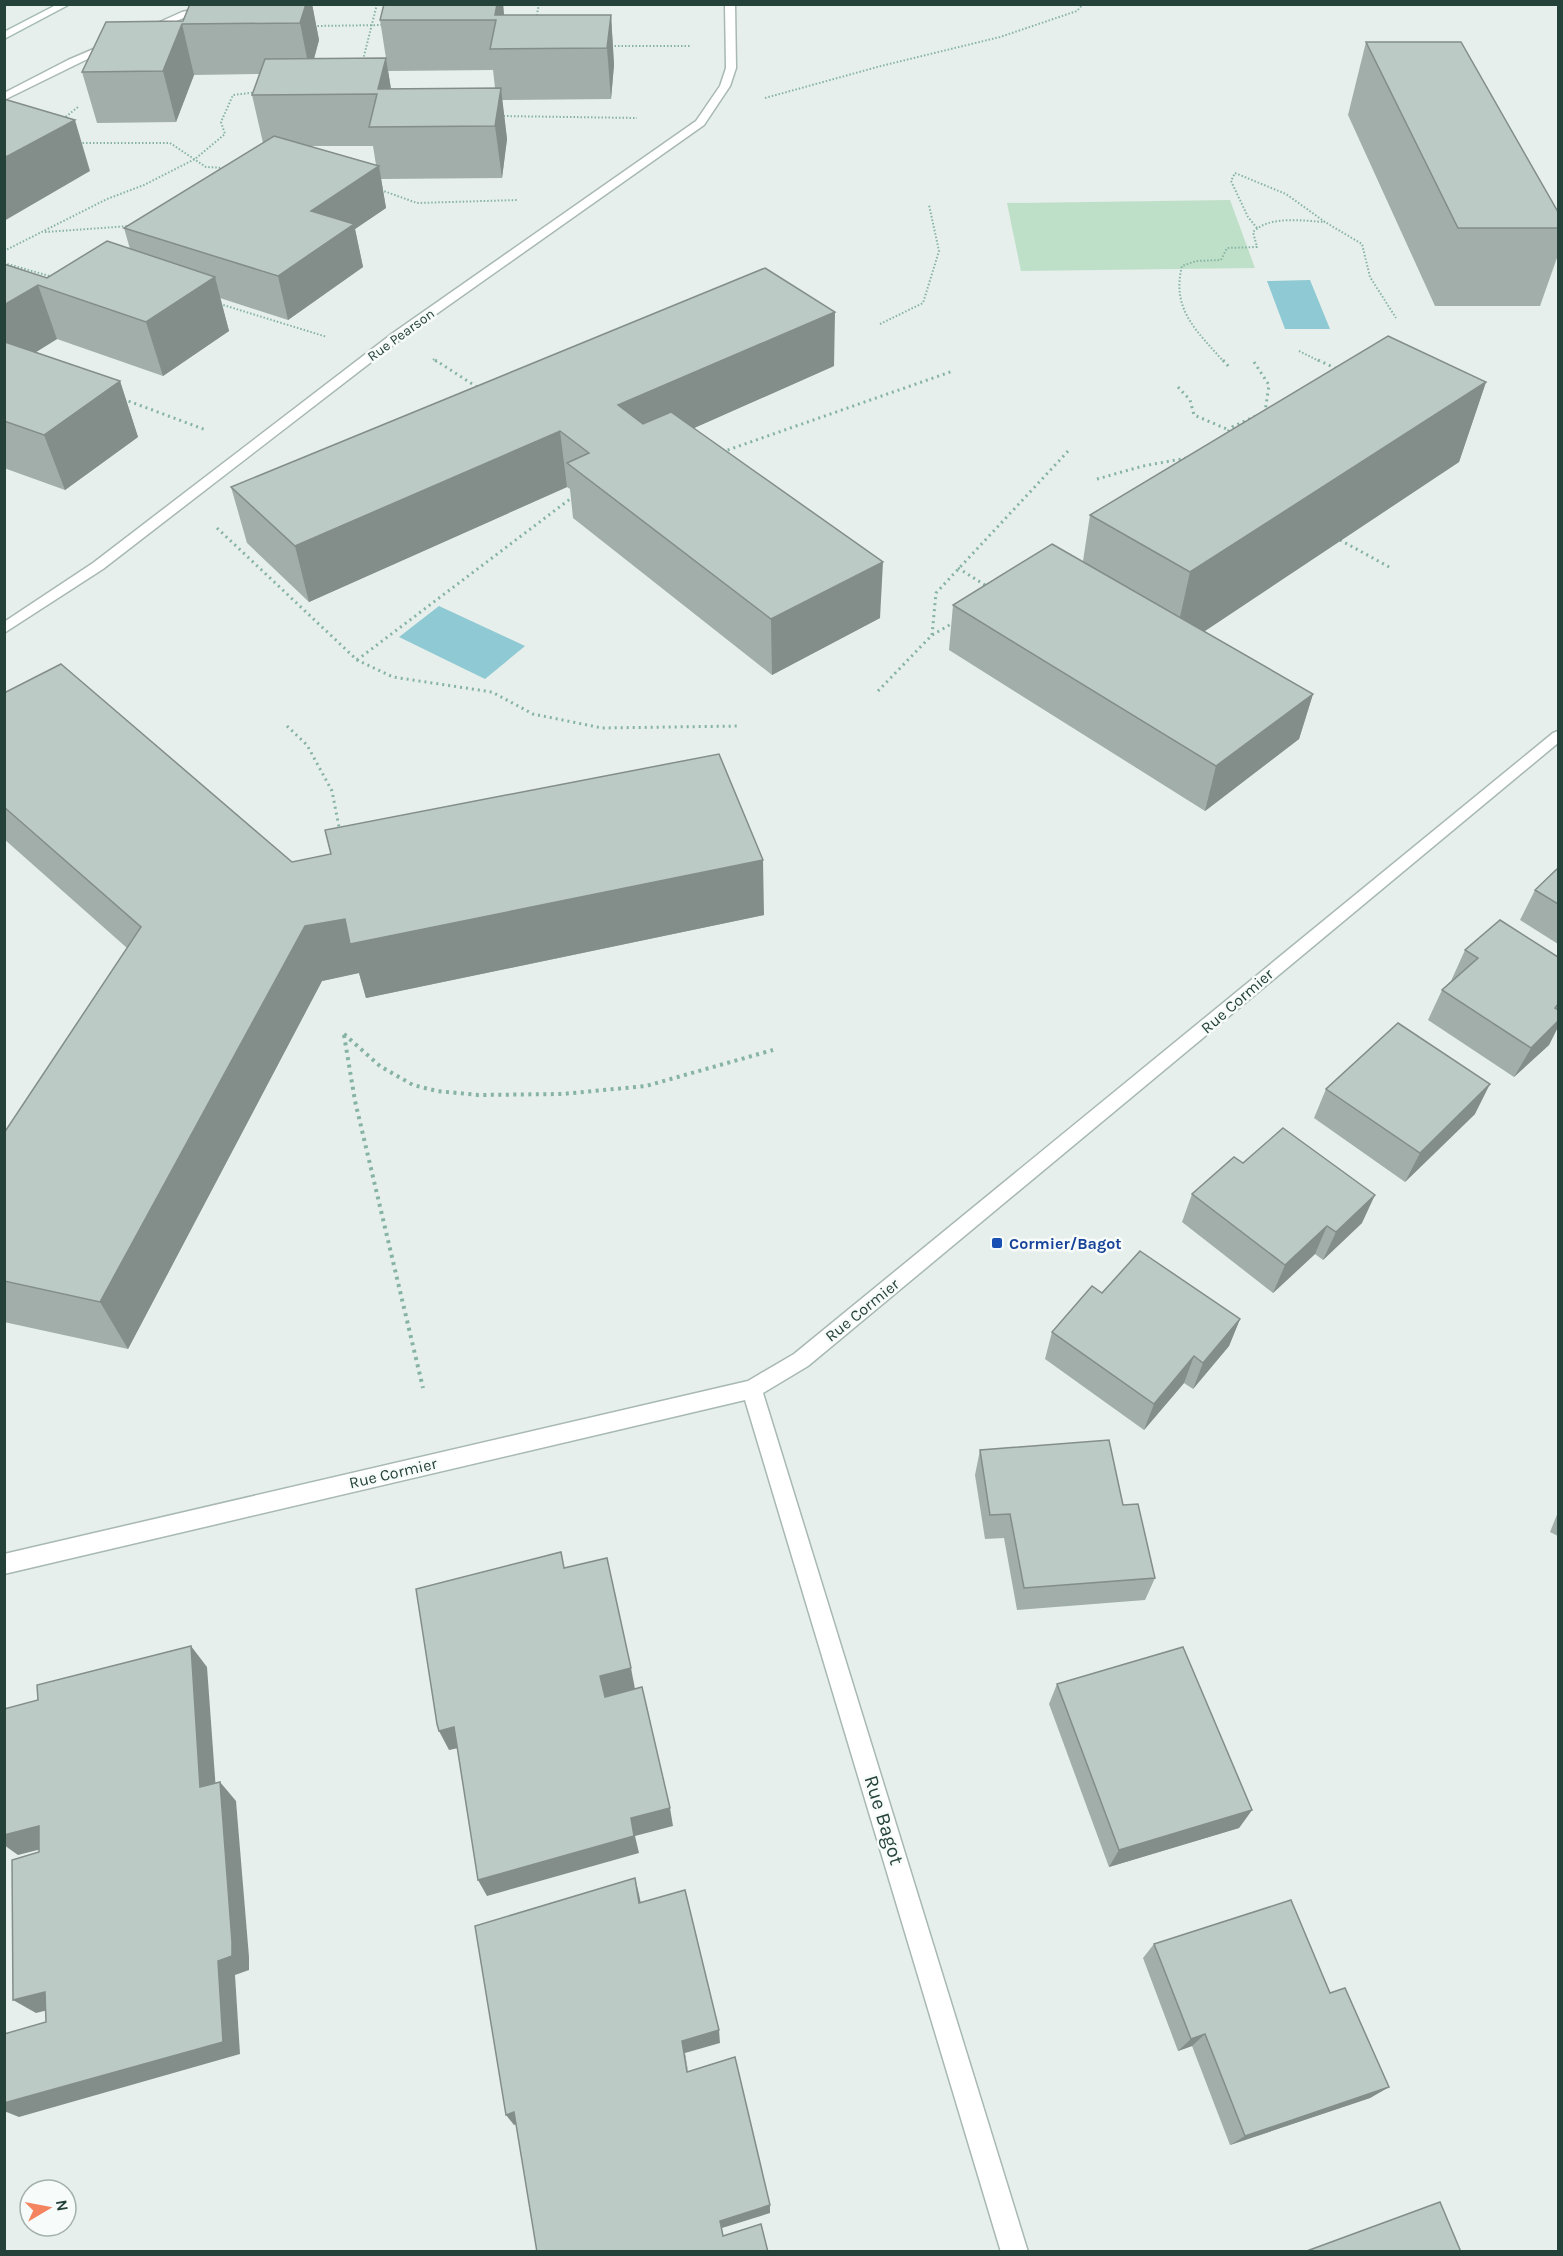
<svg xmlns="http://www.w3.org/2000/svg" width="1563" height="2256" viewBox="0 0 1563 2256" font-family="Karla,sans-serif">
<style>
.green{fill:#bfe0c8}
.water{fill:#8ec9d4}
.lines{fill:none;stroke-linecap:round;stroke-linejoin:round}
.lane-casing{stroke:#a8b8b2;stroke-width:3}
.street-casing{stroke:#a8b8b2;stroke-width:3}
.secondary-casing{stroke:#a4bbb3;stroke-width:3}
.path-far2{stroke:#86b3a5;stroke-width:2;stroke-dasharray:1.5 2;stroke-linecap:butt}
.path-far1{stroke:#86b3a5;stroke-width:3;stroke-dasharray:2 4;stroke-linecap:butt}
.path{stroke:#86b3a5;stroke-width:4;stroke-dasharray:3 4.5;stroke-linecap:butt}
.lane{fill:#fff;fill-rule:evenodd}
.street{fill:#fff;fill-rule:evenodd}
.secondary{fill:#fff;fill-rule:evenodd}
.wall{fill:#a1aea9;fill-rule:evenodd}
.shaded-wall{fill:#838d89}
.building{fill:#bbcac4;stroke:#838d89;stroke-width:1.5}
.transit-dot{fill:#1a4fb4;stroke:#f7fbf9;stroke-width:2}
.labels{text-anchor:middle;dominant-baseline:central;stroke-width:5;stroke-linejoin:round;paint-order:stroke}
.far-street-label{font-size:14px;fill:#24423a;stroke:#f7fbf9}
.street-label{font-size:16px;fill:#24423a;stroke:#f7fbf9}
.transit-label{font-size:16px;font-weight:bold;fill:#164399;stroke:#f7fbf9;text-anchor:start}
.near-street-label{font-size:20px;fill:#24423a;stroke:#f7fbf9}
</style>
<rect width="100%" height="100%" fill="#e6efeb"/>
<polygon class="green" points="1230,200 1255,268 1021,271 1007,203"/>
<g class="water">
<polygon points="1310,280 1330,329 1285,329 1267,281"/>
<polygon points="439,606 525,646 485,679 399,637"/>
</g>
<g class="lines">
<defs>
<g id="lane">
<polygon points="209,6 214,9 212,11 188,16 150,32 142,30 182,12"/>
<polygon points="110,42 118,44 4,100 4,93 68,60"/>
</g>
<g id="street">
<polygon points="725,4 735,4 736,68 730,86 704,125 401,339 103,569 4,633 4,622 93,563 393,333 696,121 720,86 726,68"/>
<polygon points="1558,731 1558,743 808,1366 763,1393 1028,2252 1001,2252 745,1400 4,1574 4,1554 748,1381 794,1354 1553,733"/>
</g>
<polygon id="secondary" points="58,4 70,4 4,39 4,32"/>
</defs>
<use href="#lane" class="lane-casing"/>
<use href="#street" class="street-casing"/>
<use href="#secondary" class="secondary-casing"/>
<g class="path-far2">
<polyline points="536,19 539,4"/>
<polyline points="314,26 385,25"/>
<polyline points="611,46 690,46"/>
<polyline points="363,60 377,4"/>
<polyline points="765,98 881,66 1000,37 1077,11 1083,4"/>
<polyline points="500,116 637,118"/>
<polyline points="63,119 78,107"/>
<polyline points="79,143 170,143 206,167 226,168"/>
<polyline points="381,190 417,203 518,200"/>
<polyline points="1257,228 1248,217 1231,181 1235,173 1286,194 1325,222 1362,244 1370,277 1396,318"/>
<polyline points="45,232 130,226"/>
<polyline points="4,251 107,199 144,185 195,159 225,134 221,122 233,95 258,92"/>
<polyline points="4,263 53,277"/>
<polyline points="220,304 327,337"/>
<polyline points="880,324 923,303 939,251 929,205"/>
<polyline points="1299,351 1321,362"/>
<polyline points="433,359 437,362"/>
<path d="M1224,362C1197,331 1171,310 1182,266L1196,261L1221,260L1227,248L1257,247L1253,232C1270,215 1303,221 1325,222"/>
</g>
<g class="path-far1">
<polyline points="435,360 480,389"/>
<polyline points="1223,360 1229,367"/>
<polyline points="1318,360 1339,370"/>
<polyline points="1254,362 1269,385 1265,412"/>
<polyline points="1178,387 1190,400 1194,415 1229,430"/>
<polyline points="123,399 206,430"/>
<polyline points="1224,436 1232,427 1258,415"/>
<polyline points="722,452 953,371"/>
<polyline points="1097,479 1143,466 1187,458"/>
<polyline points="217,528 357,660 393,677 492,692 533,714 602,728 740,726"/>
<polyline points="1340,540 1391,568"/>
<polyline points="958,568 988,587"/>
<polyline points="932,635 936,593 1070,449"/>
<polyline points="357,660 574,496"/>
<polyline points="878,691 932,635 955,622"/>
<polyline points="287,726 307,745 332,791 340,832"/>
</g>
<g class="path">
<polyline points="344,1034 380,1066 413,1085 437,1091 478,1095 562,1094 646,1086 773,1050"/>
<polyline points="344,1035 355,1101 423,1388"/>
</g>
<use href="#lane" class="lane"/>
<use href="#street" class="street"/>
<use href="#secondary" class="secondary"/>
</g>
<g class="wall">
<path d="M312,4L319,40L314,59L386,58L391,89L495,88L493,70L388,71L380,20L503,4L504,15H611L614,65L611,99L502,100L507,139L502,178L381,179L386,208L355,229L363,267L288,320L220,298L229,331L163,376L57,339L36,352L120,381L138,437L65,490L4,468V264L47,278L130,249L124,228L263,143L252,95L260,74L194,75L176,122L97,123L82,72L183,21ZM310,146H373L376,165Z"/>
<polygon points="1366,42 1558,212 1558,255 1540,306 1435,306 1348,115"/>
<polygon points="834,366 694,428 880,618 772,675 573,518 570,489 567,487 309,602 247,543 231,487"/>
<polygon points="1486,382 1459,462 1204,631 1313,694 1299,739 1205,811 949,650 953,605 1083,561 1090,515"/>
<polygon points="4,693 292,862 764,915 366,998 359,973 322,981 128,1349 4,1322 4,1133 127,948 4,839"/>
<polygon points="1558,868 1558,944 1520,920 1535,890"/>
<polygon points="1465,950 1558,957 1558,1027 1549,1045 1514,1077 1428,1020 1442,990 1451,981"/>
<polygon points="1326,1089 1475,1114 1405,1182 1314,1118"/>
<polygon points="1243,1163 1362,1223 1323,1260 1315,1254 1273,1293 1182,1222 1192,1194"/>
<polygon points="1102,1293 1240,1319 1229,1346 1193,1389 1184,1383 1144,1430 1045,1359 1052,1332"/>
<polygon points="980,1450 1123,1505 1155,1578 1145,1600 1017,1610 1004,1538 985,1539 975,1475"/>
<polygon points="1558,1512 1558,1536 1550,1532"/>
<polygon points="1057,1684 1252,1810 1239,1828 1109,1867 1049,1704"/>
<polygon points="1154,1944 1330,1993 1389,2087 1370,2098 1230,2145 1192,2046 1178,2051 1143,1958"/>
</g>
<g class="shaded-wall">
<polygon points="306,4 312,4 319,40 310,73 300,23"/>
<polygon points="497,4 503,4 506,37 495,15"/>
<polygon points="611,15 614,65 611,99 607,48"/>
<polygon points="182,24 194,75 176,122 163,71"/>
<polygon points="386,58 394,108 378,89"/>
<polygon points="501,88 507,139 502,178 495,126"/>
<polygon points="75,120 90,171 4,221 4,158"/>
<polygon points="379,166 386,208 355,229 363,267 288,320 278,276 311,211"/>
<polygon points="215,277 229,331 163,376 146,322"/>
<polygon points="38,285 57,339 4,372 4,305"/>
<polygon points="835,312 834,366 622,460 618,405"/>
<polygon points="120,381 138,437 65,490 44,435"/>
<polygon points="1486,382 1459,462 1172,653 1190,572"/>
<polygon points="560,431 567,487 309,602 295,546"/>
<polygon points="883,562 880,618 772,675 771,619"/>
<polygon points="1313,694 1299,739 1205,811 1216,766"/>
<polygon points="763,860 764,915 366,998 359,973 322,981 128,1349 100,1302 305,926 345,919"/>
<polygon points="1558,1021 1558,1027 1549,1045 1514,1077 1531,1048"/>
<polygon points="1490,1084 1475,1114 1405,1182 1420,1153"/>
<polygon points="1375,1195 1362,1223 1323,1260 1336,1232"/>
<polygon points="1327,1226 1315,1254 1273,1293 1285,1265"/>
<polygon points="1240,1319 1229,1346 1193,1389 1203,1363"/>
<polygon points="1194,1356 1184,1383 1144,1430 1154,1404"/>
<polygon points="191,1646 207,1667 217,1805 200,1787"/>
<polygon points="631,1668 635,1689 605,1697 600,1676"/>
<polygon points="454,1727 463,1747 449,1750 439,1731"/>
<polygon points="220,1782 236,1801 249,1957 249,1970 235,1975 240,2054 19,2117 4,2111 4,2103 218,1961"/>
<polygon points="670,1808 673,1826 635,1836 639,1853 487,1896 478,1880 631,1818"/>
<polygon points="1252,1810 1239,1828 1109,1867 1119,1850"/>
<polygon points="39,1826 61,1844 18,1855 4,1845 4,1835"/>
<polygon points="635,1878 639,1894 644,1919 639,1903"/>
<polygon points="45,1992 68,2005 36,2013 13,2000"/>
<polygon points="719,2030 720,2043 685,2053 690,2083 682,2041"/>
<polygon points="1205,2034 1192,2046 1178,2051 1191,2039"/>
<polygon points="1389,2087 1370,2098 1230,2145 1245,2136"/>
<polygon points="514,2112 522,2122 514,2125 506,2115"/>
<polygon points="770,2205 770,2213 722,2228 720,2221"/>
</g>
<g class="building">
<polygon points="190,4 306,4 300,23 182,24 163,71 82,72 106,22 183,21"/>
<polygon points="384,4 497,4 495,15 611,15 607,48 490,49 496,20 380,20"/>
<polygon points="1366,42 1461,42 1558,212 1558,228 1458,228"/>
<polygon points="386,58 378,89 501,88 495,126 369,127 377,94 252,95 265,59"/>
<polygon points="4,99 75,120 4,158"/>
<polygon points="274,136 379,166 311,211 354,224 278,276 124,228"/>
<polygon points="107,241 215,277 146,322 38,285 4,305 4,264 47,278"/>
<polygon points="765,268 835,312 618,405 643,424 671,412 883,562 771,619 567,463 589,453 560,431 295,546 231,487"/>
<polygon points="1388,336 1486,382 1190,572 1090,515"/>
<polygon points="5,342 120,381 44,435 4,421"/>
<polygon points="1052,544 1313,694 1216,766 953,605"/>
<polygon points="61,664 292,862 331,854 325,830 719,754 763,860 350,944 345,919 305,926 100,1302 4,1281 4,1133 141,927 4,807 4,693"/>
<polygon points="1558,868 1558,904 1535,890"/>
<polygon points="1500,920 1558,957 1558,1004 1555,1008 1558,1010 1558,1021 1531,1048 1442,990 1478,958 1465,950"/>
<polygon points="1398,1023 1490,1084 1420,1153 1326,1089"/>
<polygon points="1283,1128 1375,1195 1336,1232 1327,1226 1285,1265 1192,1194 1234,1157 1243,1163"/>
<polygon points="1140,1251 1240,1319 1203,1363 1194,1356 1154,1404 1052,1332 1092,1286 1102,1293"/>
<polygon points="1109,1440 1123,1505 1138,1504 1155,1578 1024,1588 1010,1514 990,1515 980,1450"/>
<polygon points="561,1552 564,1568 607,1558 631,1668 600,1676 605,1697 642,1687 670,1808 631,1818 634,1836 478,1880 454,1727 439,1731 437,1724 416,1589"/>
<polygon points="191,1646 200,1787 220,1782 232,1942 232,1956 218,1961 223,2042 4,2103 4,2034 46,2022 45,1992 13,2000 12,1860 39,1852 39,1826 4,1835 4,1709 38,1700 37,1685"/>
<polygon points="1183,1647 1252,1810 1119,1850 1057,1684"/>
<polygon points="635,1878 639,1903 685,1890 719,2030 682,2041 687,2072 735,2057 770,2205 720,2221 723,2236 761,2224 768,2252 537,2252 514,2112 506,2115 475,1926"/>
<polygon points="1291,1900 1330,1993 1345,1988 1389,2087 1245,2136 1205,2034 1191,2039 1154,1944"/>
<polygon points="1440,2202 1461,2252 1304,2252"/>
</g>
<rect class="transit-dot" x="991" y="1237" width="12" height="12" rx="3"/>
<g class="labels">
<g class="far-street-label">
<text transform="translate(401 335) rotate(-36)">Rue Pearson</text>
</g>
<g class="street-label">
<text transform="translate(1237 1001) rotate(-41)">Rue Cormier</text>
<text transform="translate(862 1310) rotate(-39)">Rue Cormier</text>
<text transform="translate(393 1473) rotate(-13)">Rue Cormier</text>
</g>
<g class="transit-label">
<text x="1009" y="1243">Cormier/Bagot</text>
</g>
<g class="near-street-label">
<text transform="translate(884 1820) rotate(73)">Rue Bagot</text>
</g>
</g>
<rect width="1563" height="2256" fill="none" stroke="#24423a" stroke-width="12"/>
<g transform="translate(48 2208) rotate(80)"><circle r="28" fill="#f7fbf9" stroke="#a3b1ad" stroke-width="1.5"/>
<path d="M0-4.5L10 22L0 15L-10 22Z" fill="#f4845f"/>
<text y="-9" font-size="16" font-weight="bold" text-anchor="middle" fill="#24423a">N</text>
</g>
</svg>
